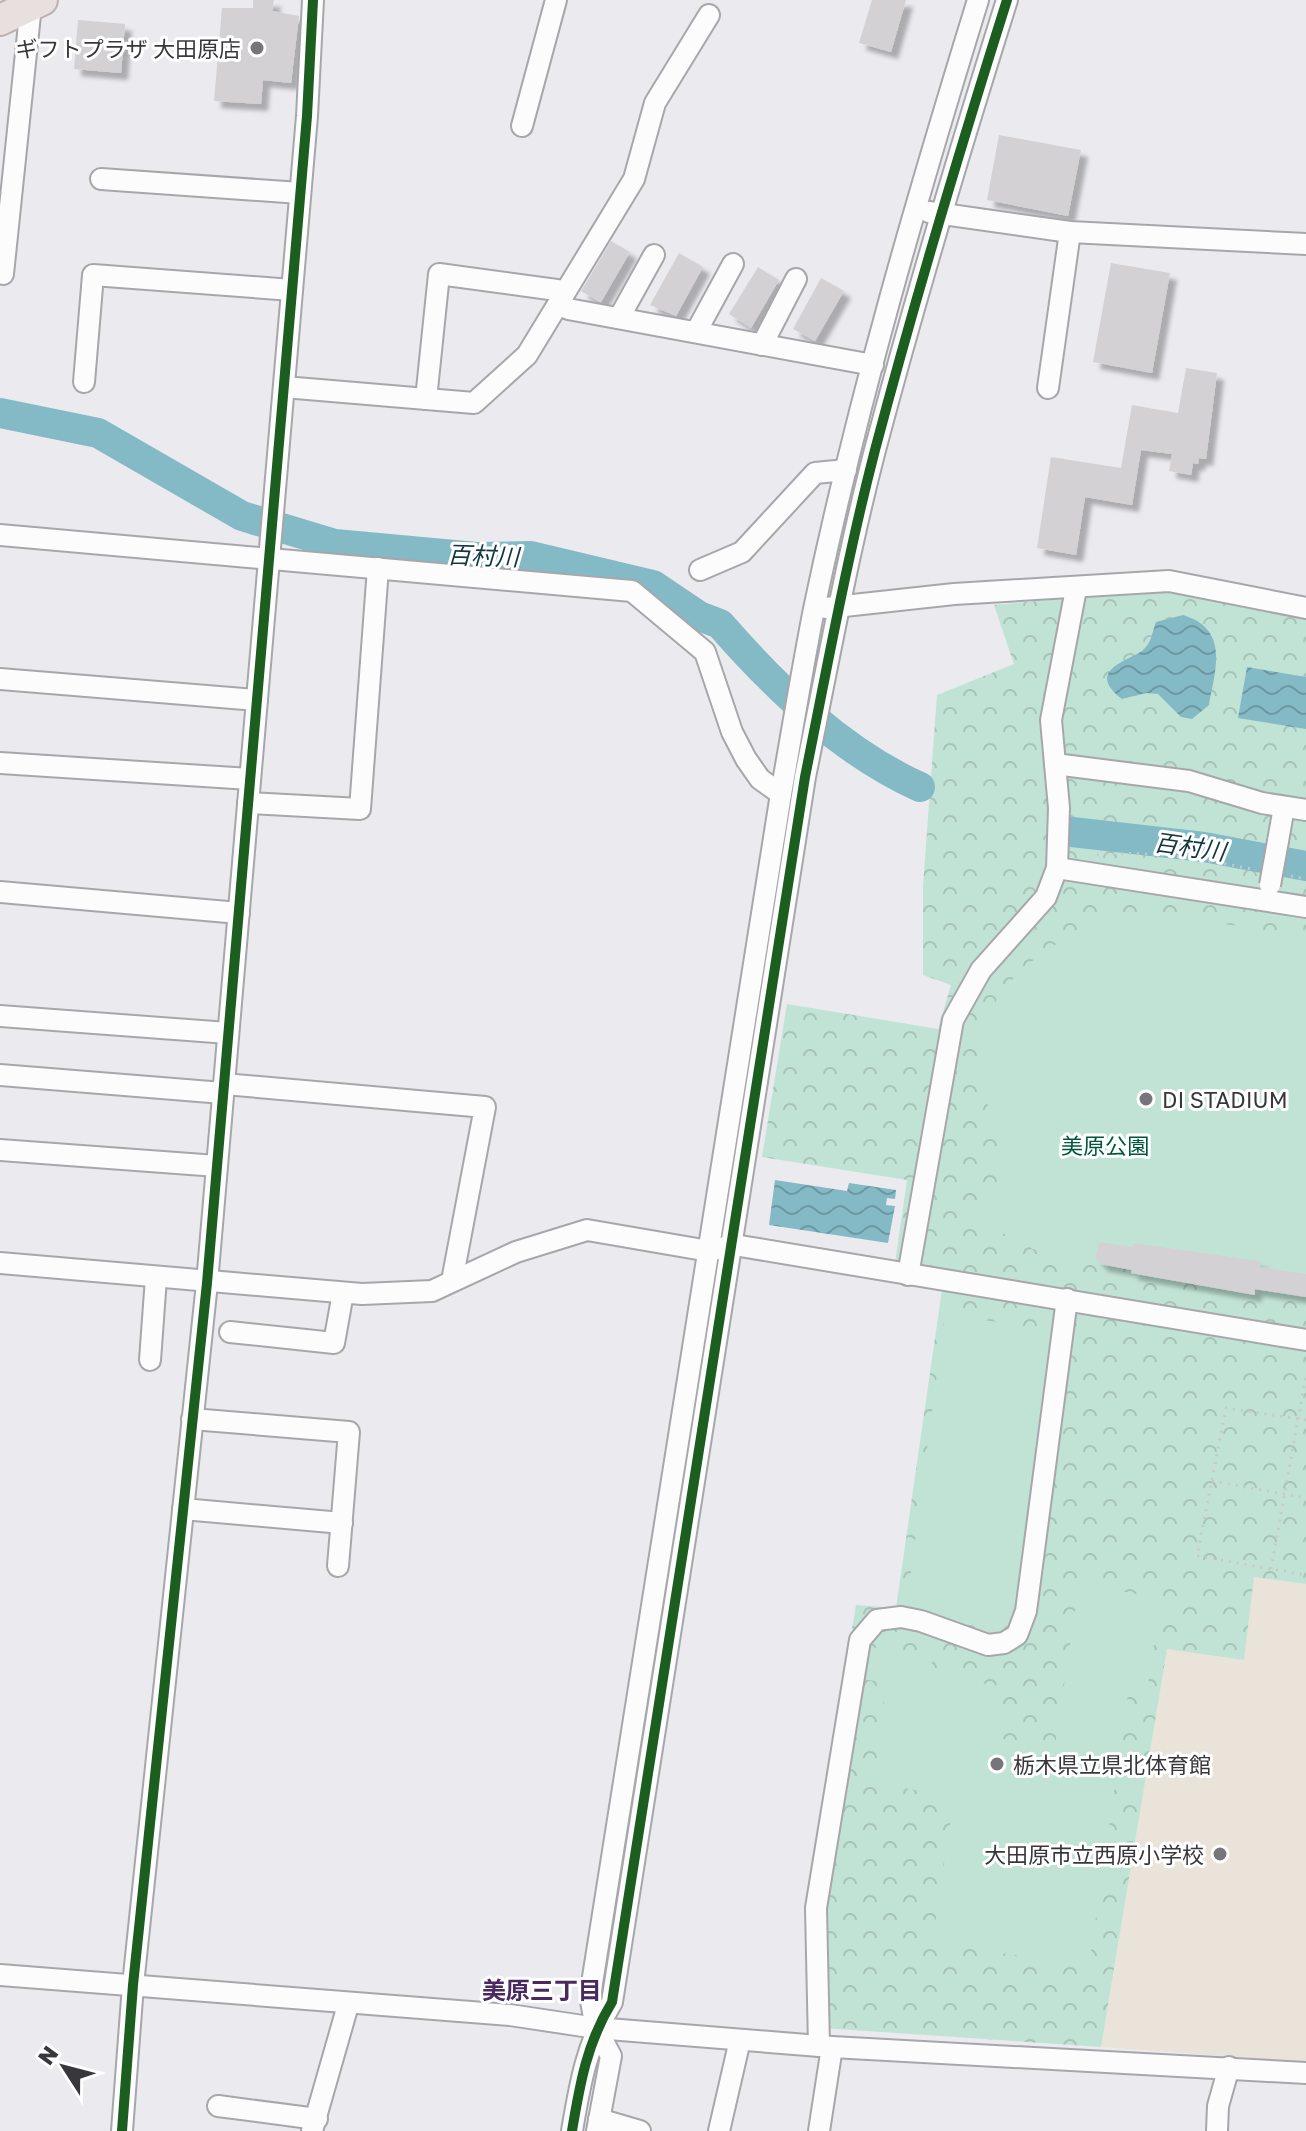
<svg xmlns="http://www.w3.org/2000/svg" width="1306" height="2131" viewBox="0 0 1306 2131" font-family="'Golos Text','Noto Sans JP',sans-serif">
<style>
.education{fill:#e9e3da}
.park{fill:url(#park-crowns)}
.pitch{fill:#c1e3d5}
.water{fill:url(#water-waves)}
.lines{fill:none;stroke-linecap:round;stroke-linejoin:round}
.river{stroke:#83bac6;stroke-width:30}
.building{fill:#d4d1d4;filter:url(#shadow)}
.minor-casing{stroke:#a7a7ab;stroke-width:24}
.highway-casing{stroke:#bbb1b3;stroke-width:34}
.path{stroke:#c8c8cb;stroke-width:3;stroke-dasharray:2 6;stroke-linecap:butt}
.minor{stroke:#fcfcfd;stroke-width:20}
.highway{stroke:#e8dfdf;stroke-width:30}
.minor-bridge-casing{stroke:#a7a7ab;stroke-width:24;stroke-linecap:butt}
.minor-bridge{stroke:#fcfcfd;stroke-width:20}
.cycleway-casing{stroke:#fff;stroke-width:15}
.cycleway{stroke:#1b5e20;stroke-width:10}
.poi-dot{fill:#76767a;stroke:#fff;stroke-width:3}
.labels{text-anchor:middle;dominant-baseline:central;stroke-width:6;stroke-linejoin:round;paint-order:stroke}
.poi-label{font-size:22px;fill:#38373b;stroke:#fff;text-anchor:end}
.park-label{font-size:22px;fill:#00583c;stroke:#fff}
.water-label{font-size:24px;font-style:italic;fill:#11383f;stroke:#fff}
.neighbourhood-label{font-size:24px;font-weight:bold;fill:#4a2860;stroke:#fff}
</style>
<defs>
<pattern id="park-crowns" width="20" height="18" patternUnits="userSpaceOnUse" patternTransform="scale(2)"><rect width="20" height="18" fill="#c1e3d5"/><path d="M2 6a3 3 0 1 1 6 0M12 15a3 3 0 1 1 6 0" fill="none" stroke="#a7c3b8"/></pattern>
<pattern id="water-waves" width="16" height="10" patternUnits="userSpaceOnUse" patternTransform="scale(2)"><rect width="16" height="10" fill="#83bac6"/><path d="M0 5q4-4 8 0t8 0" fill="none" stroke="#6c98a2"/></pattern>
<filter id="shadow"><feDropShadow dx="7" dy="7" stdDeviation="2" flood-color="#0004"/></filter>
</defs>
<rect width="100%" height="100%" fill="#eaeaef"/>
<polygon class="education" points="1254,1577 1306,1584 1306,2062 1101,2047 1167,1648"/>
<polygon class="park" points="1167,589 1306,615 1306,1584 1254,1577 1244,1660 1167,1649 1101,2047 808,2027 806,1907 856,1605 896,1608 945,1269 895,1263 907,1180 762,1157 787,1004 938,1029 951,985 923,975 923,886 937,695 1014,664 994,605"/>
<g class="pitch">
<path d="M1135,913H1155L1306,937V1297L1256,1289L1255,1295L1131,1273L1132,1270L1035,1250L1007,1236L969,1207C977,1200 991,1192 996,1183C1001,1175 1005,1144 1004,1135C1003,1128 995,1120 992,1113C984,1099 980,1083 979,1067C973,985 1065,926 1135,913Z"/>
<polygon points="945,1314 1055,1331 1017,1628 906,1609"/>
<polygon points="1079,1583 1161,1599 1146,1697 1128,1695 1089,1966 932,1943 954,1798 875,1782 886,1682 867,1680 872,1647 933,1658 929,1676 1001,1686 995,1738 1055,1746"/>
</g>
<g class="water">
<path d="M1183,615C1229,629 1216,668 1209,705L1192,719L1181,717L1158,694L1146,693L1122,699C1086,671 1125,662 1142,651C1152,643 1152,632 1156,622Z"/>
<polygon points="1247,667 1306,677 1306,729 1238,718"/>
<polygon points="775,1180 847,1191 849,1183 896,1190 895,1199 887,1198 886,1205 895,1206 888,1243 769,1225"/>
</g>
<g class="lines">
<g class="river">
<path d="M0,413L98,433L242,516L335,544L476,557L531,556L653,585L699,616L720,624C776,688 842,752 920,787"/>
<polyline points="1072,832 1204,847 1306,866"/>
</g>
</g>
<g class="building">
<polygon points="253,0 274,0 272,11 299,16 291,83 263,80 261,104 214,101 222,8 253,8"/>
<polygon points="872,0 906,0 891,52 859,43"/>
<polygon points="78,20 125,24 121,73 74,69"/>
<polygon points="999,135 1081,150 1068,216 987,200"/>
<polygon points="611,241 630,252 601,302 598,301 581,291"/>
<polygon points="679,253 703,267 676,316 650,305"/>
<polygon points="1111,263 1170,273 1152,373 1093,362"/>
<polygon points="758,267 779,280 751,328 729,314"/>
<polygon points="821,278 844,291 815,341 793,329"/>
<polygon points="1186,368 1217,373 1206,459 1199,458 1198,464 1193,463 1191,475 1169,471 1172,454 1141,450 1132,505 1085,497 1076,555 1037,548 1051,457 1121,468 1132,405 1178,413"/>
<polygon points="1099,1242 1133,1247 1133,1243 1260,1261 1260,1267 1306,1274 1306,1297 1255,1289 1255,1295 1131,1273 1132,1270 1100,1264 1100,1261 1095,1259"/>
</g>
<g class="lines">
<defs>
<g id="minor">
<polyline points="522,126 556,0"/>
<polyline points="101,179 300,193"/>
<polyline points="929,212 1070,232 1306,244"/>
<polyline points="0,273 3,274 31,5"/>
<polyline points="568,309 873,365"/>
<polyline points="619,318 654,255"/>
<polyline points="696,332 733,264"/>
<polyline points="762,345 796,279"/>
<polyline points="84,382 93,275 292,290"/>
<polyline points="284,387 474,403 527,355 634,179 655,103 709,15"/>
<polyline points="1048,388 1070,232"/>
<polyline points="426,399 439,274 564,291"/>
<polyline points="0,535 632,591 705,652 732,732 746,759 760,779 781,794"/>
<polyline points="700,570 742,552 815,473 846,470"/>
<polyline points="826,608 954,594 1169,581 1306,608"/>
<polyline points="0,679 257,700"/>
<polyline points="0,763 250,779"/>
<polyline points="1055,764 1189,781 1262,803 1306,810"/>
<polyline points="248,803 360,809 378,568"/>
<polyline points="1278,841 1284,807"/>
<polyline points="1057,868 1306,907"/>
<polyline points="0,892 239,913"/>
<polyline points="0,1016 228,1033"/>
<polyline points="0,1075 223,1093"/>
<polyline points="224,1084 485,1107 452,1281"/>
<polyline points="0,1150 217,1166"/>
<polyline points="0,1263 362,1294 432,1291 516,1252 587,1230 709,1251 734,1245 1306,1340"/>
<polyline points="908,1275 953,1020 981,970 1046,897 1057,868 1059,808 1051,720 1076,589"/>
<polyline points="230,1332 334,1343 343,1293"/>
<polyline points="150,1360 156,1278"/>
<polyline points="192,1419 349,1432 338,1566"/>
<polyline points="183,1509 342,1523"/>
<polyline points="0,1975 510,2015 596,2028 832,2047 1306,2073"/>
<polyline points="819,2046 816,1908 860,1640 877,1620 901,1617 921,1621 988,1645 1004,1643 1017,1635 1026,1611 1067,1299"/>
<polyline points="218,2106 317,2119"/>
<polyline points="599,2119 640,2131"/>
<polyline points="122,2131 133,1985 207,1283 307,116 313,0"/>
<polyline points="312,2131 348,2005"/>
<path d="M572,2131C580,2083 587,2043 612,2002L805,777C827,668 847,558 875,450C915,299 960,149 1007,0"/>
<path d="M597,2131L611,2056L596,2028L590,1996L781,794C792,732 802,670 814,609C857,403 916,201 978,0"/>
<polyline points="719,2131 740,2040"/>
<polyline points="819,2131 832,2047"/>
<polyline points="1217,2131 1218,2106 1229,2067"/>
</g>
<polyline id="highway" points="0,20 42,0"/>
</defs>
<use href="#minor" class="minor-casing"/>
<use href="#highway" class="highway-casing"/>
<g class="path">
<path d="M1097,855C1150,850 1204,859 1256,870"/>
<polyline points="1291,876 1306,879"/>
<polyline points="1306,1420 1226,1408 1197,1556 1306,1575"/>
<polyline points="1212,1481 1306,1498"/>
<polyline points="1271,1569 1306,1376"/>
</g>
<use href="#minor" class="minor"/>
<use href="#highway" class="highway"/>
<defs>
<polyline id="minor-bridge" points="1270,885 1278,841"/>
</defs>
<use href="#minor-bridge" class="minor-bridge-casing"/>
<use href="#minor-bridge" class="minor-bridge"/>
<defs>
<g id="cycleway">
<polyline points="122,2131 133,1985 207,1283 307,116 313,0"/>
<path d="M572,2131C580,2083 587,2043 612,2002L805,777C827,668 847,558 875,450C915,299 960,149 1007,0"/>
</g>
</defs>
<use href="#cycleway" class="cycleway-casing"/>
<use href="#cycleway" class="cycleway"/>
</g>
<g class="poi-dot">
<circle cx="257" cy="48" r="8"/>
<circle cx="1146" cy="1099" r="8"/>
<circle cx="997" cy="1764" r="8"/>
<circle cx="1220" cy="1854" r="8"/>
</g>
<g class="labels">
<g class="poi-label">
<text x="241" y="48">ギフトプラザ 大田原店</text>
<text x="1162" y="1099" text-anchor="start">DI STADIUM</text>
<text x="1013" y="1764" text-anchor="start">栃木県立県北体育館</text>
<text x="1204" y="1854">大田原市立西原小学校</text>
</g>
<g class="park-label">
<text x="1105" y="1145">美原公園</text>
</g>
<g class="water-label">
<text transform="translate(483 555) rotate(2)">百村川</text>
<text transform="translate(1190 846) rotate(8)">百村川</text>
</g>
<g class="neighbourhood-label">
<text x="542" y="1989">美原三丁目</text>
</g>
</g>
<g transform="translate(64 2067) rotate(306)" stroke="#ffffff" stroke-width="6" paint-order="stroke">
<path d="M0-6L14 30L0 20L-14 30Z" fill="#38373b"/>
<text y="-12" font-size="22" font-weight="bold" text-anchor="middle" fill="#38373b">N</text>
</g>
</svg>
